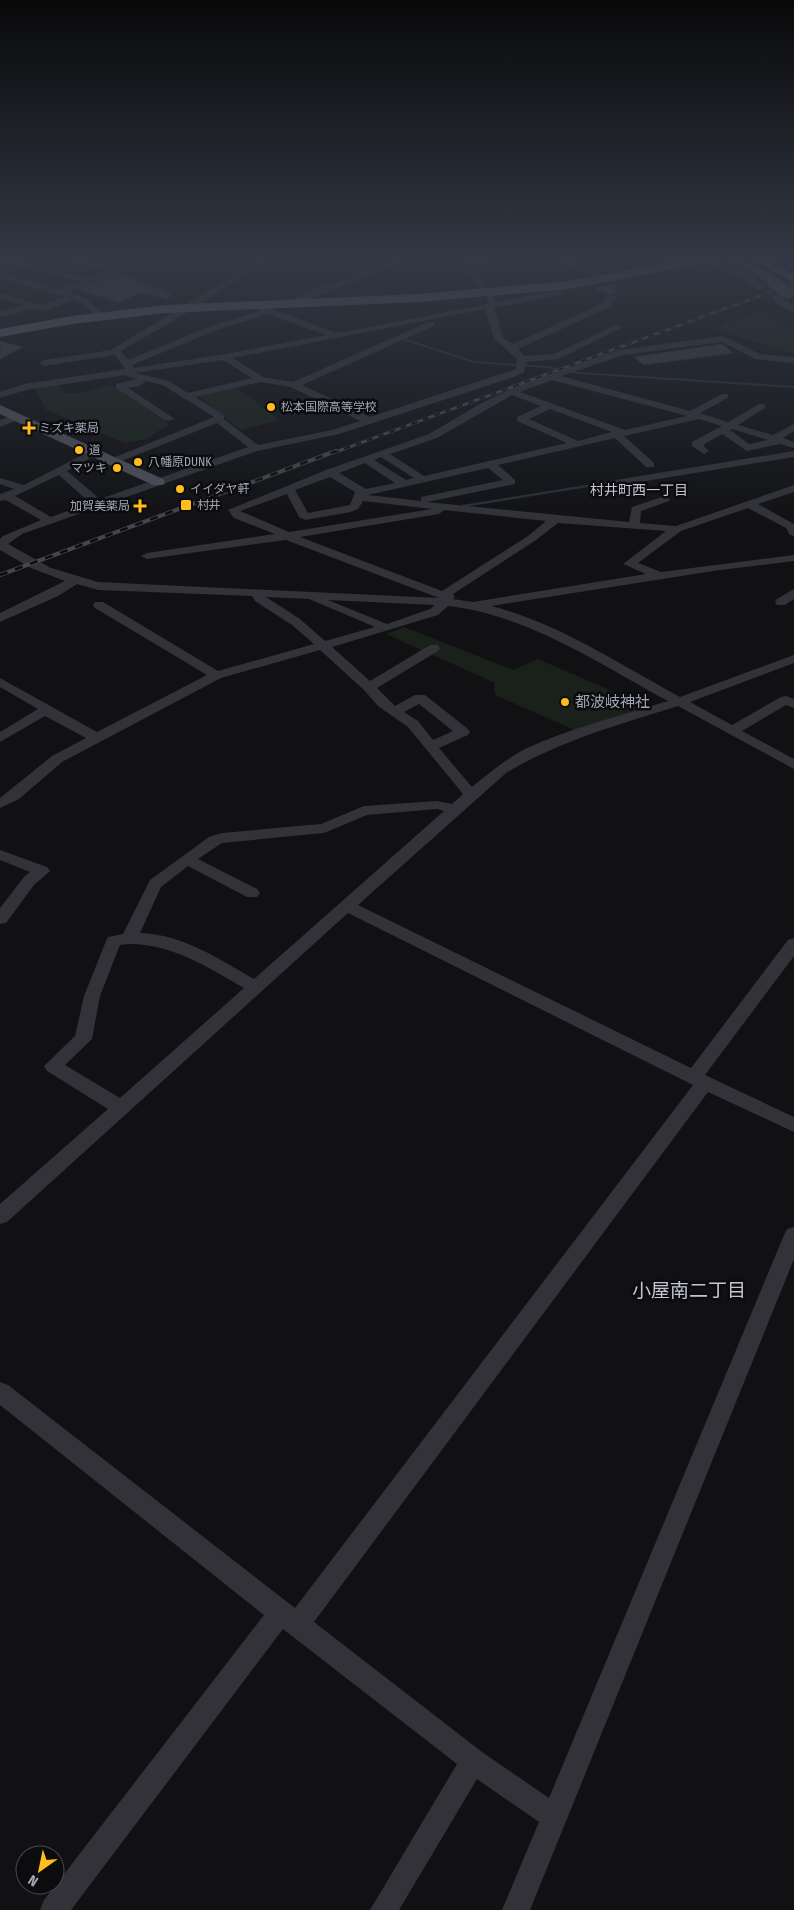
<svg xmlns="http://www.w3.org/2000/svg" width="794" height="1910" viewBox="0 0 794 1910" font-family="'Fira Sans Condensed','Noto Sans JP',sans-serif">
<style>
.green{fill:#19211a}
.lines{fill:none;stroke-linecap:round;stroke-linejoin:round}
.stream-far1{stroke:#262f38;stroke-width:2}
.stream{stroke:#262f38;stroke-width:2.5}
.building{fill:#3a3b41;stroke:#2b2b2f}
.minor{fill:#323238;fill-rule:evenodd}
.major{fill:#4d4f57;fill-rule:evenodd}
.highway{fill:#5d606a;fill-rule:evenodd}
.rail-far1-casing{stroke:#44464d;stroke-width:3}
.rail-casing{stroke:#44464d;stroke-width:4}
.rail-far1{stroke:#0c0c0e;stroke-width:2;stroke-dasharray:6;stroke-linecap:butt}
.rail{stroke:#0c0c0e;stroke-width:2.5;stroke-dasharray:8;stroke-linecap:butt}
.major-bridge{stroke:#4d4f57;stroke-width:12}
.poi-dot{fill:#ffbe1d;stroke:#0c0c0e;stroke-width:2}
.labels{text-anchor:middle;dominant-baseline:central;stroke-width:5;stroke-linejoin:round;paint-order:stroke}
.far-poi-label{font-size:12px;fill:#a1a6b5;stroke:#0c0c0e;text-anchor:start}
.far-neighbourhood-label{font-size:14px;fill:#c2c5d1;stroke:#0c0c0e}
.poi-label{font-size:15px;fill:#a1a6b5;stroke:#0c0c0e;text-anchor:start}
.near-neighbourhood-label{font-size:19px;fill:#c2c5d1;stroke:#0c0c0e}
</style>
<rect width="100%" height="100%" fill="#111113"/>
<g class="green">
<polygon points="764,312 794,331 794,354 716,329 727,322"/>
<polygon points="55,383 65,393 82,393 110,384 169,424 147,439 125,443 46,410 35,388"/>
<polygon points="234,386 280,420 241,430 197,395"/>
<polygon points="404,627 513,670 538,659 635,701 638,708 634,712 575,730 497,696 494,690 495,683 386,634"/>
</g>
<g class="lines">
<polyline class="stream-far1" points="403,339 474,362 547,367 579,373 794,387"/>
<polyline class="stream" points="463,506 599,484"/>
</g>
<g class="building">
<polygon points="118,272 171,294 168,300 142,292 119,303 78,289"/>
<polygon points="616,284 615,293 609,295 594,288"/>
<polygon points="0,341 23,347 0,359"/>
<polygon points="722,344 734,353 644,365 634,357"/>
</g>
<g class="lines">
<g class="minor">
<path d="M0,260H10L88,278L107,270L61,260H78L120,269L68,292C85,297 94,303 104,317L103,319H97L88,307L74,299L46,311L30,308L16,314L0,317V311L22,305L0,299V293L41,305L65,297L0,278V272L60,289L80,281L0,262Z"/>
<path d="M259,260H268L183,315L121,351L128,360L211,326L260,311L254,307L258,304L337,333L489,304L484,293L459,260H467L470,264L487,261V265L473,268L497,302L554,291L557,289L553,283L557,280L566,290L560,295L494,308L503,338L513,344L603,303V299L614,295L618,298L612,302V306L518,349L524,356L554,354L616,325L623,327L559,359L526,362L524,372L514,377L339,434L257,451L22,534L8,544L51,568L98,582L439,598L286,540L147,559L141,556L147,553L275,534L234,518L228,510L326,470L429,434L480,404L519,385L619,350L723,336L760,354L794,357V363L755,359L722,342L624,355L561,376L690,411L722,394H728V398L700,413L728,422L759,404H765V408L738,425L773,435L794,424V431L783,438L794,442V448L780,444L747,451L722,434L703,445L709,451L704,454L692,446V442L722,426L699,419L624,436L654,463V467H646L615,438L498,465L515,480V484L427,502L629,522L632,507L665,496L670,499L669,501L641,511L640,523L676,526L794,485V492L758,504L794,524V536L790,535L786,528L748,508L681,531L638,563L661,572L794,555V561L720,570L491,606C558,623 619,664 680,697L794,655V663L690,702L732,725L781,697L786,696L794,699V708L786,705L742,731L794,759V769L678,706C618,725 559,741 506,773L358,905L691,1068L788,940L794,938V956L705,1075L794,1117V1132L708,1092L314,1622L482,1752L549,1798L784,1235L787,1229L794,1227V1259L530,1910H502L539,1822L477,1779L399,1910H370L457,1764L283,1629L71,1910H40L44,1900L264,1615L0,1405V1382L8,1385L295,1608L693,1085L348,913L7,1222L0,1224V1204L108,1109L47,1071L44,1066L75,1036L84,996L106,941L108,937L123,934L150,880L209,837L222,833L321,824L364,806L437,801L452,804L463,794L408,727L378,706L364,690L320,650L221,678L62,762L19,799L0,808V798L52,756L86,738L45,716L0,742V732L38,709L0,687V678L97,732L207,675L95,608L93,605L95,602H103L218,671L314,644L292,625L255,601L252,596L98,590L77,584L58,596L0,622V613L65,581L31,568L0,550V539L3,536L41,520L6,500L0,501V494L14,489L0,484V478L24,485L94,449L98,450V454L67,471L100,499L248,447L217,423L114,464L110,463V459L214,417L163,385L146,381L139,386L128,388L175,419L166,421L116,388V384L136,379L125,375L26,390L0,398V392L24,384L125,369L115,355L44,366L39,363L44,360L111,350ZM485,309L494,339L517,359L516,369L370,417L302,385L434,326V322H428L293,382L263,377L233,358ZM268,314L326,335L225,354L134,368L132,365L217,330ZM223,360L252,378L188,393L169,381L135,373ZM552,380L687,416L625,430L520,392ZM260,382L291,387L360,421L332,430L258,445L224,419V415L195,397ZM512,395L541,406L517,417V421L567,443L424,476L390,454L437,438ZM550,409L612,432L578,441L529,419ZM732,429L768,440L749,444L730,430ZM381,457L414,478L406,480L374,460ZM365,463L395,483L366,489L339,473ZM488,468L503,480L421,497V501L368,495ZM59,475L90,503L51,517L15,496ZM330,477L355,492L350,505L308,513L295,490ZM287,494L299,517L305,520L351,512L358,509L363,501L432,509L289,532L240,511ZM444,510L546,521L528,536L442,591L300,537L439,514ZM558,523L666,531L623,564L646,574L473,602L453,599L455,597L453,594L536,540ZM266,597L309,599L375,627L325,641L300,619ZM328,600L435,605L430,609L387,624ZM448,606C528,615 598,663 668,701C620,716 570,728 525,749C506,759 489,773 472,787L439,748L468,735L470,732L468,729L425,695H415L395,706L377,688L438,651L440,648L438,645H430L370,681L332,647L438,615ZM419,704L453,731L433,740L418,721L404,712ZM437,809L444,811L254,979C219,959 182,934 140,933L161,887L188,866L247,897H257L260,893L257,889L198,859L222,843L324,833L367,815ZM129,944C173,944 207,967 244,988L120,1098L65,1065L92,1039L100,996L120,945Z"/>
<polygon points="396,260 407,260 293,306 286,304 300,295"/>
<polygon points="553,260 565,260 608,275 601,277"/>
<path d="M701,260C721,259 753,273 767,288L760,290L742,278Z"/>
<polygon points="794,285 794,291 781,297 794,306 794,313 777,304 772,296"/>
<polygon points="17,414 22,417 21,419 0,427 0,420"/>
<polygon points="794,451 794,457 597,489 592,486 597,483"/>
<polygon points="794,589 794,599 785,605 777,605 775,602 777,599"/>
<polygon points="0,850 47,867 50,871 34,885 6,923 0,924 0,908 24,877 30,872 0,860"/>
</g>
<g class="major">
<path d="M725,260C744,260 766,267 779,282L777,284H769L752,272Z"/>
<polygon points="0,405 163,479 165,482 163,485 153,485 0,414"/>
</g>
<g class="highway">
<polygon points="684,260 708,260 702,264 569,289 418,302 166,313 72,324 0,337 0,329 72,316 166,305 418,294 569,281"/>
<polygon points="753,260 767,260 794,274 794,283"/>
</g>
<defs>
<polyline id="rail-far1" points="333,453 794,283"/>
<polyline id="rail" points="0,575 336,451"/>
</defs>
<use href="#rail-far1" class="rail-far1-casing"/>
<use href="#rail" class="rail-casing"/>
<use href="#rail-far1" class="rail-far1"/>
<use href="#rail" class="rail"/>
<polyline class="major-bridge" points="773,282 788,293"/>
</g>
<linearGradient id="sky" x2="0" y2="1"><stop stop-color="#09090a"/><stop offset="0.49" stop-color="#323844"/><stop offset="1" stop-color="#323844" stop-opacity="0"/></linearGradient>
<rect width="794" height="527" fill="url(#sky)"/>
<g class="poi-dot">
<circle cx="271" cy="407" r="5"/>
<path d="M26.5 420.5h5v5h5v5h-5v5h-5v-5h-5v-5h5z"/>
<circle cx="79" cy="450" r="5"/>
<circle cx="138" cy="462" r="5"/>
<circle cx="117" cy="468" r="5"/>
<circle cx="180" cy="489" r="5"/>
<rect x="180" y="499" width="12" height="12" rx="2.5"/>
<path d="M137.5 498.5h5v5h5v5h-5v5h-5v-5h-5v-5h5z"/>
<circle cx="565" cy="702" r="5"/>
</g>
<g class="labels">
<g class="far-poi-label">
<text x="281" y="407">松本国際高等学校</text>
<text x="39" y="428">ミズキ薬局</text>
<text x="89" y="450">道</text>
<text x="148" y="462">八幡原DUNK</text>
<text x="107" y="468" text-anchor="end">マツキ</text>
<text x="190" y="489">イイダヤ軒</text>
<text x="197" y="505">村井</text>
<text x="130" y="506" text-anchor="end">加賀美薬局</text>
</g>
<g class="far-neighbourhood-label">
<text x="639" y="490">村井町西一丁目</text>
</g>
<g class="poi-label">
<text x="575" y="702">都波岐神社</text>
</g>
<g class="near-neighbourhood-label">
<text x="689" y="1290">小屋南二丁目</text>
</g>
</g>
<g transform="translate(40 1870) rotate(213)"><circle r="24" fill="#0c0c0e" stroke="#484a51"/>
<path d="M0-4L9 19L0 12L-9 19Z" fill="#ffbe1d"/>
<text y="-8" font-size="14" font-weight="bold" text-anchor="middle" fill="#a1a6b5">N</text>
</g>
</svg>
